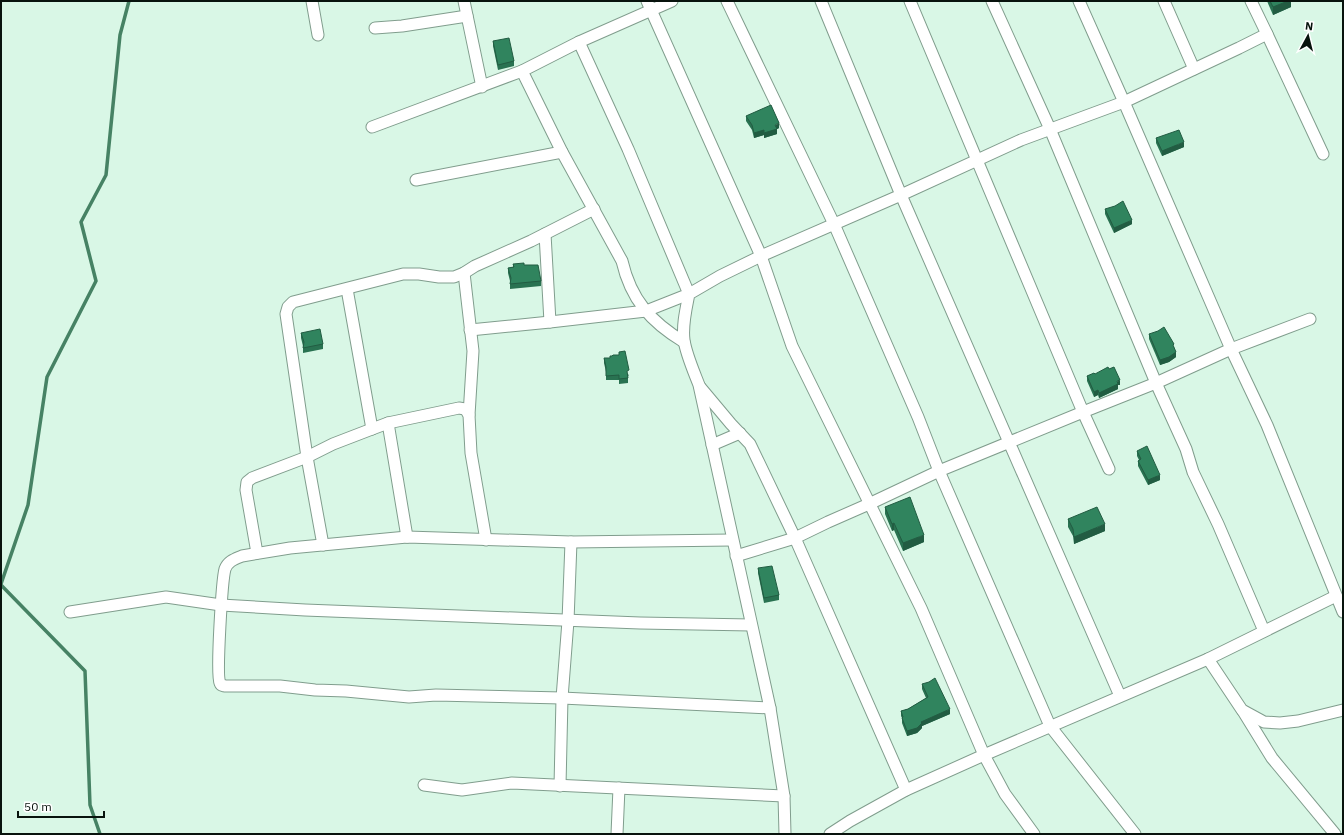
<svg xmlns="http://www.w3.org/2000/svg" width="1344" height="835" viewBox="0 0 1344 835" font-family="'IBM Plex Sans',sans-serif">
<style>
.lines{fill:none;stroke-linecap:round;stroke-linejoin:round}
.stream{stroke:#468264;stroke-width:3.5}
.minor-casing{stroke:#809d8d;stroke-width:13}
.minor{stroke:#fff;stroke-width:11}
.wall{fill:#297251}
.shaded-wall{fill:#225c42}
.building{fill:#30845e;stroke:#225c42}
</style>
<rect width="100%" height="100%" fill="#d9f7e6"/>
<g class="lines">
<g class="stream">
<polyline points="1,584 28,505 47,377 96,281 81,222 106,175 120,35 129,1"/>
<polyline points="1,585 85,671 90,805 100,834"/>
</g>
<defs>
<g id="minor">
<polyline points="312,1 318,35"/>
<polyline points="464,1 482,87"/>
<polyline points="647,1 761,256 792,346 921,608 984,755 1005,794 1034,834"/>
<path d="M672,1L579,42L522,71L562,152L622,261C631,300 651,322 684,342"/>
<polyline points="727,1 834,224 918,417 939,471 1050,726 1135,834"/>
<polyline points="821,1 901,195 1120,696"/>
<polyline points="910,1 1083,412 1109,469"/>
<polyline points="992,1 1050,129 1156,383 1186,449 1193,472 1218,524 1264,631"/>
<polyline points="1079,1 1124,102 1231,349 1267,425 1343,612"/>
<polyline points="1164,1 1194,69"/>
<polyline points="375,28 402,26 467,16"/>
<polyline points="1267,34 1323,154"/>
<polyline points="372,127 522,71"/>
<polyline points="416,180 562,152"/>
<polyline points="545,234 550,322"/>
<polyline points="464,273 473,351 469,415"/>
<polyline points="347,289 372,429"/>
<polyline points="470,330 550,322 646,311 689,294 628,149 579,42"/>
<polyline points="700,387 731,424 750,444 795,538 906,790"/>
<polyline points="388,423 407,537"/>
<polyline points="712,445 740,433"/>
<path d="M732,540L571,542L407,537L290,548L242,556C235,559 228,561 225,569C222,580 216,675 220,683C221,686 222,685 225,686H280L315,690L346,691L409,697L436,695L562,698L770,708"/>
<polyline points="323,545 307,457 286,314 288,307 293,302 403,274 419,274 439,277 454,277 464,273 475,266 531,241 594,209"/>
<polyline points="257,553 246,490 247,482 252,478 307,457 333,444 372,429 388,423 459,408 465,409 469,415 471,453 486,540"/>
<polyline points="736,556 795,538 828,522 869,504 939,471 1083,412 1156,383 1231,349 1310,319"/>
<polyline points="70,612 166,597 221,605 305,610 640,623 751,625"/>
<polyline points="1208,659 1242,710 1264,722 1280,723 1298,721 1343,710"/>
<polyline points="1243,711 1272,758 1335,834"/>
<polyline points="424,785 462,790 512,783 784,796"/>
<polyline points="560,786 562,698 568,621 571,542"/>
<polyline points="617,834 619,788"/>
<path d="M785,834L784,796L770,708L699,385C694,372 686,354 684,340C682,325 686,309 689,294L720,276L761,256L901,195L1021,140L1124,102L1239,48L1267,34L1251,1"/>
<polyline points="830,834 850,821 906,790 984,755 1208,659 1336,596"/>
</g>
</defs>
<use href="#minor" class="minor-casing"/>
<use href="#minor" class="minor"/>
</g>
<g class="wall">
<polygon points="1267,1 1291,1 1291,7 1273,15"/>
<polygon points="493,41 514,61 514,66 498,70 493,46"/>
<polygon points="746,116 779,128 777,129 777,134 764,138 764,135 754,138 752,130 746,121"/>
<polygon points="1156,138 1184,147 1162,156 1156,143"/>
<polygon points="1105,209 1132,224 1114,233 1105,214"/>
<polygon points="513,264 524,265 541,281 541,286 510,289 510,281 508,273 508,268 513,267"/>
<polygon points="301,333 323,344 323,349 303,353 303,346 301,338"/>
<polygon points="1149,334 1174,347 1176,357 1169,362 1160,365 1149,339"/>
<polygon points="604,358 629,375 628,376 628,383 619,384 619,380 606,380 606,372 604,363"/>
<polygon points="1095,374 1120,385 1118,385 1118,389 1099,398 1098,395 1094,397 1087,381 1087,376"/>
<polygon points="1137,451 1160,480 1148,485 1138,466 1138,461 1139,460 1137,456"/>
<polygon points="885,507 924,542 903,551 894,530 892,531 885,514"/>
<polygon points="1068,519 1105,531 1074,544 1073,536 1068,527"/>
<polygon points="758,568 779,595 779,600 764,603 758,573"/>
<polygon points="922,684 950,714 922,726 922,728 917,733 907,736 902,723 902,718 901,716 901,711 908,709 926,698 922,689"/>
</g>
<g class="shaded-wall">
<polygon points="1288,1 1291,1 1291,7 1273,15 1273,7"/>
<polygon points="779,123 779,128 777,129 777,134 764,138 764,133"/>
<polygon points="764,130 764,135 754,138 754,133"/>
<polygon points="1184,142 1184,147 1162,156 1162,151"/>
<polygon points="1132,220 1132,224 1114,233 1114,228"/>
<polygon points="1176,352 1176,357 1169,362 1160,365 1160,360"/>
<polygon points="1120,380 1120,385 1118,385 1118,389 1099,398 1099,393"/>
<polygon points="1098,390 1098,395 1094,397 1094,392"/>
<polygon points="1160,475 1160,480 1148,485 1148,480"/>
<polygon points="894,523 894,530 892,531 892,524"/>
<polygon points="1105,524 1105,531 1074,544 1074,537"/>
<polygon points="924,535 924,542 903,551 903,543"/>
<polygon points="950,709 950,714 922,726 922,728 917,733 907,736 907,731 921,722"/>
</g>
<g class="building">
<polygon points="1270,1 1288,1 1273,7"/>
<polygon points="509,38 514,61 498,65 493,41"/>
<polygon points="771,105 779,123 775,125 777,129 764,133 764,130 754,133 752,125 746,116"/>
<polygon points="1179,130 1184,142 1162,151 1156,138"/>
<polygon points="1123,201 1132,220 1114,228 1105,209 1115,206"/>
<polygon points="524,263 524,265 538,265 541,281 510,284 511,278 508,268 514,267 513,264"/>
<polygon points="1164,327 1174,344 1173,345 1176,352 1169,357 1160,360 1149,334 1158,331"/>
<polygon points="320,329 323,344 303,348 304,342 301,333"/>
<polygon points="625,351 629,370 627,371 628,378 619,379 619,375 606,376 606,367 604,358 610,358 610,356 612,356 613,355 619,355 619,352"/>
<polygon points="1108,367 1109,369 1114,367 1120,380 1117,381 1118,384 1099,393 1098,390 1094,392 1087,376 1094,373 1095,374"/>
<polygon points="1147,446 1160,475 1148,480 1138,461 1141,459 1137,451"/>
<polygon points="910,497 924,535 903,543 894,523 892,524 885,507"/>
<polygon points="1097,507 1105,524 1074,537 1073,529 1068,519"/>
<polygon points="772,566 779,595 764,598 758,568"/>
<polygon points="935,678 950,709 921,722 922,723 917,728 907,731 902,718 903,717 901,711 908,709 928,697 922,684 929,682"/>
</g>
<rect width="1344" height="835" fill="none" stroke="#08130d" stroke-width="4"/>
<g transform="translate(1308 36) rotate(7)" stroke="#ffffff" stroke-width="3" paint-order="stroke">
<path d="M0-3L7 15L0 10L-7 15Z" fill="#08130d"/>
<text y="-6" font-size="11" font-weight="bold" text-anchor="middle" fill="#08130d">N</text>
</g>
<path d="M18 811v6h86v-6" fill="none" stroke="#08130d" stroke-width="2"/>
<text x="24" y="811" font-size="12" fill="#08130d" stroke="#ffffff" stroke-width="3" paint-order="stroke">50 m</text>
</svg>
